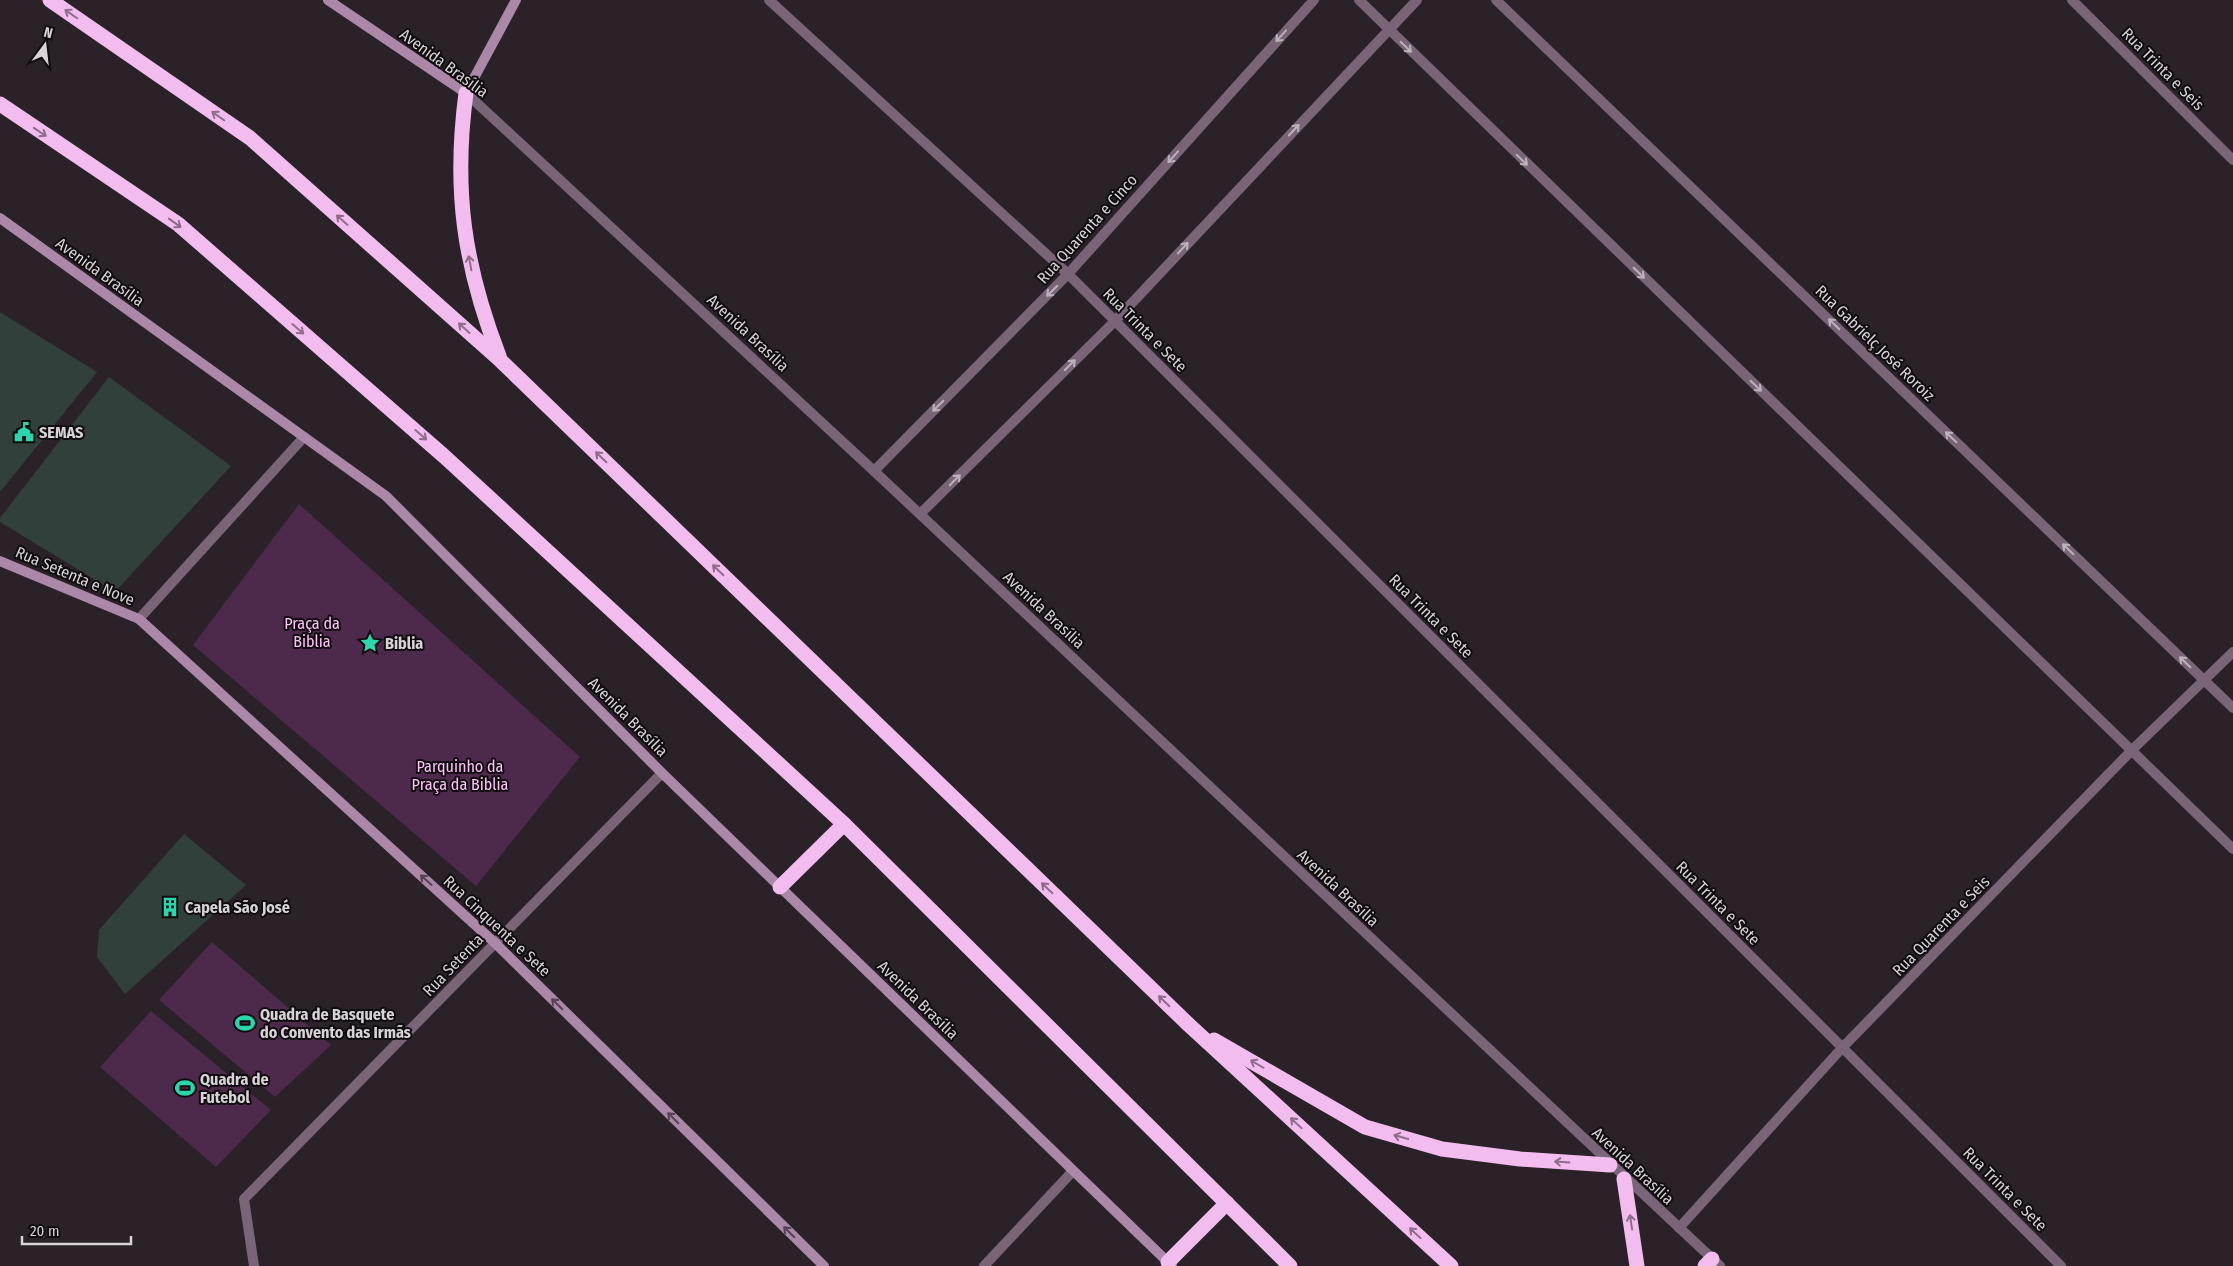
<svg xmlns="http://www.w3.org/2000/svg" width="2233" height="1266" viewBox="0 0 2233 1266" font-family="'Fira Sans Condensed',sans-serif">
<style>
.green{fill:#4d2a4b}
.building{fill:#32403b}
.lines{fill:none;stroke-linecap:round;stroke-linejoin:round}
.street{stroke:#7a6478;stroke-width:10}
.secondary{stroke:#ab87a8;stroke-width:10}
.highway{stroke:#f3bcef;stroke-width:15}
.oneway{stroke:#8d6d8a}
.oneway2{stroke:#bcb2bb}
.oneway3{stroke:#564354}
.labels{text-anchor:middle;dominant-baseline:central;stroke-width:4;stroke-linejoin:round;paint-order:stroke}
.street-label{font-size:16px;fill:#d9d3d8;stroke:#100c0f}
.poi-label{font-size:16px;font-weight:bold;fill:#d9d3d8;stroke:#100c0f;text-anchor:start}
.park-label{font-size:16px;fill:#fdc2f8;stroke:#100c0f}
</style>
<rect width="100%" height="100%" fill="#2a2129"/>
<g class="green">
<polygon points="299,504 580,757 476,886 193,645"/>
<polygon points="212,942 331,1045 275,1097 159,1000"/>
<polygon points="151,1011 271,1110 216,1167 100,1067"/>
</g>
<g class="building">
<polygon points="0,312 97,372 0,492"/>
<polygon points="109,377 231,466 115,592 0,522 0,518"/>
<polygon points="184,834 246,885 125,994 97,957 99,930"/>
</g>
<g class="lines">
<g class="street">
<polyline points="769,0 1068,274 2061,1266"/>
<polyline points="1359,0 2233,849"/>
<polyline points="1496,0 2233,708"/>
<polyline points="2072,0 2233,160"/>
<polyline points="466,93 874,471 1720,1266"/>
<polyline points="874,471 1068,274 1314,0"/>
<polyline points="920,514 1115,321 1417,0"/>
<polyline points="139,619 304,437"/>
<polyline points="1679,1228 1842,1048 2132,750 2233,652"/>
<polyline points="254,1266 244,1199 662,773"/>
<polyline points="984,1266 1073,1171"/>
</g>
<g class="secondary">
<polyline points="328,0 466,93 516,0"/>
<polyline points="0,218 386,496 662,773 1172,1266"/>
<polyline points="0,561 139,619 495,943 824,1266"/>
</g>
<g class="highway">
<polyline points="50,0 250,138 500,360 1189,1025 1451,1266"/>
<path d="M466,93C453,190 464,265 499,356"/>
<polyline points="0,104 178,224 445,457 844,824 1290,1266"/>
<polyline points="780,887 844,824"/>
<polyline points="1214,1040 1365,1127 1442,1149 1520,1159 1610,1165"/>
<polyline points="1624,1179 1637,1266"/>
<polyline points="1168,1262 1227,1203"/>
<polyline points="1705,1266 1712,1259"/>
</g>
</g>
<defs><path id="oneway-shaft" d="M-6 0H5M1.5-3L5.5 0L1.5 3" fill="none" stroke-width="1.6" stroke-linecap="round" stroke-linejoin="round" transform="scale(1.25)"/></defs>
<g class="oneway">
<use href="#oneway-shaft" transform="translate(71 14) rotate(-145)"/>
<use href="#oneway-shaft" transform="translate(218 116) rotate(-145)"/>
<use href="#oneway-shaft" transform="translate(40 132) rotate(34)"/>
<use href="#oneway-shaft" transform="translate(342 220) rotate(-138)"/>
<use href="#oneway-shaft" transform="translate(175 223) rotate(36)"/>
<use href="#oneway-shaft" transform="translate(470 263) rotate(-101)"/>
<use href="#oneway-shaft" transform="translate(464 328) rotate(-138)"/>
<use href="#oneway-shaft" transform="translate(298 329) rotate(41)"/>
<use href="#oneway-shaft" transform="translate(421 435) rotate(41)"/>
<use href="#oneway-shaft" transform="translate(601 457) rotate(-136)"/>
<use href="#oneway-shaft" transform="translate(718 570) rotate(-136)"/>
<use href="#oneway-shaft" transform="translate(1047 888) rotate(-136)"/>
<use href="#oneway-shaft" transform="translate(1164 1001) rotate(-136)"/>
<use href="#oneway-shaft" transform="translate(1257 1064) rotate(-150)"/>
<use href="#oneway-shaft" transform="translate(1296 1123) rotate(-137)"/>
<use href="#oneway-shaft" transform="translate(1401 1137) rotate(-164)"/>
<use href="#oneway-shaft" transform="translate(1562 1162) rotate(-176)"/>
<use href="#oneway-shaft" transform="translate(1631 1222) rotate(-99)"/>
<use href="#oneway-shaft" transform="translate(1415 1233) rotate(-137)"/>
</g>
<g class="oneway2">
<use href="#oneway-shaft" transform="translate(1281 36) rotate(132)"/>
<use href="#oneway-shaft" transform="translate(1406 47) rotate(44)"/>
<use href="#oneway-shaft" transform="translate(1294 130) rotate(-47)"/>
<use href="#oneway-shaft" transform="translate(1173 157) rotate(132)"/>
<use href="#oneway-shaft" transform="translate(1522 160) rotate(44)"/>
<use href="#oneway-shaft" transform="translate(1183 248) rotate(-47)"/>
<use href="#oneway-shaft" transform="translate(1639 273) rotate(44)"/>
<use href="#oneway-shaft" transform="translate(1052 291) rotate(135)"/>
<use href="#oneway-shaft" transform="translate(1834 324) rotate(-136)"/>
<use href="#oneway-shaft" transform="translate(1070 365) rotate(-45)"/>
<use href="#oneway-shaft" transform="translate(1756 386) rotate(44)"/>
<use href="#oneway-shaft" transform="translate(938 406) rotate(135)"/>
<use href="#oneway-shaft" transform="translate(1951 437) rotate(-136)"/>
<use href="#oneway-shaft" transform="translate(955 480) rotate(-45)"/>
<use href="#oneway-shaft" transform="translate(2068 549) rotate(-136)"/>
<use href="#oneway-shaft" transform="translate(2185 662) rotate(-136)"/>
</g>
<g class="oneway3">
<use href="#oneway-shaft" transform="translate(426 880) rotate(-138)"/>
<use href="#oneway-shaft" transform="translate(557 1004) rotate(-135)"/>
<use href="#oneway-shaft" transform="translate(673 1118) rotate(-135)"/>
<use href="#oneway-shaft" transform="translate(789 1232) rotate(-135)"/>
</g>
<defs>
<symbol id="civic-bare" viewBox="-9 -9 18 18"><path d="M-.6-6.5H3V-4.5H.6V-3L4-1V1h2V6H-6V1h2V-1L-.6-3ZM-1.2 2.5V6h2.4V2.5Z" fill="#2cd5ab" stroke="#100c0f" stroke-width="2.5" paint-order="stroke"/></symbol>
<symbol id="sight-bare" viewBox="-9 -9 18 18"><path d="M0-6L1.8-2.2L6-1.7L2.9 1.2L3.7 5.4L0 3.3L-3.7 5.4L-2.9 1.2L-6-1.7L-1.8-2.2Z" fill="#2cd5ab" stroke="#100c0f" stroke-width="2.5" paint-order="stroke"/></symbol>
<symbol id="building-bare" viewBox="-9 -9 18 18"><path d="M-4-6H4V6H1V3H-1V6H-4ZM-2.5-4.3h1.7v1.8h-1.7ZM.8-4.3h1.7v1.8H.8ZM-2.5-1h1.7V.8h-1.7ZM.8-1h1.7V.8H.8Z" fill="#2cd5ab" stroke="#100c0f" stroke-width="2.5" paint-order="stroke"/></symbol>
<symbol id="stadium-bare" viewBox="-9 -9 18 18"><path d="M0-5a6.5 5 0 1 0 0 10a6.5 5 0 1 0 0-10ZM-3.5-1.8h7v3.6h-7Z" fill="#2cd5ab" stroke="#100c0f" stroke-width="2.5" paint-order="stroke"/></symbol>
</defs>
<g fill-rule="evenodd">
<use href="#civic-bare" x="10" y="418" width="28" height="28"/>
<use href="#sight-bare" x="356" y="629" width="28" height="28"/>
<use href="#building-bare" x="156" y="893" width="28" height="28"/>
<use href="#stadium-bare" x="231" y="1009" width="28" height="28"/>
<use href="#stadium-bare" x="171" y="1074" width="28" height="28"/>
</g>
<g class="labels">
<g class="street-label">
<text transform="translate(444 63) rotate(36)">Avenida Brasília</text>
<text transform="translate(2163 69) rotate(45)">Rua Trinta e Seis</text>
<text transform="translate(1087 229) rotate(-48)">Rua Quarenta e Cinco</text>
<text transform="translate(100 272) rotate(36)">Avenida Brasília</text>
<text transform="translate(1145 330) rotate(45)">Rua Trinta e Sete</text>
<text transform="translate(748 333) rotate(43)">Avenida Brasília</text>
<text transform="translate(1875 343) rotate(44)">Rua Gabrielç José Roroiz</text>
<text transform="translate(75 576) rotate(23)">Rua Setenta e Nove</text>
<text transform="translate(1044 610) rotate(43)">Avenida Brasília</text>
<text transform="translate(1431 616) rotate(45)">Rua Trinta e Sete</text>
<text transform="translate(628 717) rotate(45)">Avenida Brasília</text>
<text transform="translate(1338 888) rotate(43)">Avenida Brasília</text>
<text transform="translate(1718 903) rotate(45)">Rua Trinta e Sete</text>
<text transform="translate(497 926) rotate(43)">Rua Cinquenta e Sete</text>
<text transform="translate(1941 926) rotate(-46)">Rua Quarenta e Seis</text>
<text transform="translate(453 965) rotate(-46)">Rua Setenta</text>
<text transform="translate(918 1000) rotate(44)">Avenida Brasília</text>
<text transform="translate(1633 1166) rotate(43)">Avenida Brasília</text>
<text transform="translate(2005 1189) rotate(45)">Rua Trinta e Sete</text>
</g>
<g class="poi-label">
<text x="39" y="432">SEMAS</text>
<text x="385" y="643">Biblia</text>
<text x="185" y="907">Capela São José</text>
<text x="260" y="1014">Quadra de Basquete<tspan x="260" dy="18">do Convento das Irmãs</tspan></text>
<text x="200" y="1079">Quadra de<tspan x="200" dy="18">Futebol</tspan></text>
</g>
<g class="park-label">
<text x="312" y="623">Praça da<tspan x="312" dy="18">Biblia</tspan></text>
<text x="460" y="766">Parquinho da<tspan x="460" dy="18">Praça da Biblia</tspan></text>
</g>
</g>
<g transform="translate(45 45) rotate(15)" stroke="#100c0f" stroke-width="4" paint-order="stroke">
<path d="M0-4L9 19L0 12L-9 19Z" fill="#d9d3d8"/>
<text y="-8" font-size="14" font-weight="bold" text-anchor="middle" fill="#d9d3d8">N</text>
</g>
<path d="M22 1236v8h109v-8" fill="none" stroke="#d9d3d8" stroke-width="2.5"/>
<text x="30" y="1236" font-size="15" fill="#d9d3d8" stroke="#100c0f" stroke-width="4" paint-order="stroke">20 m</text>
</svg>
